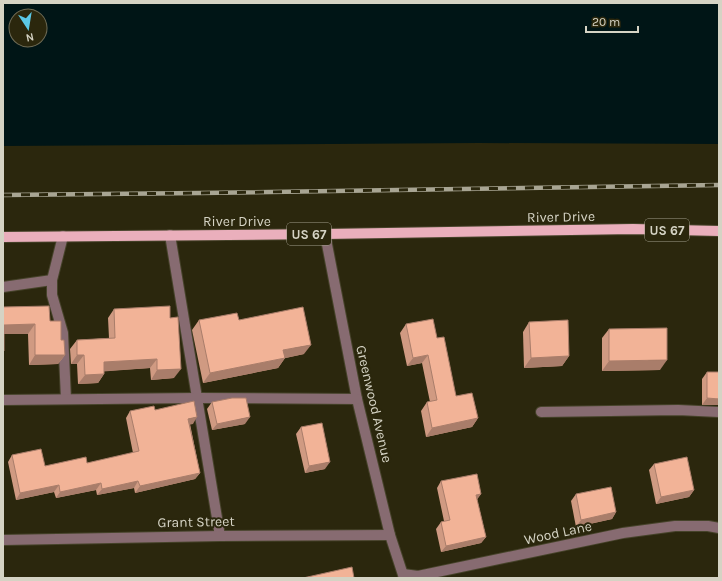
<svg xmlns="http://www.w3.org/2000/svg" width="722" height="581" viewBox="0 0 722 581" font-family="Karla,sans-serif">
<style>
.water{fill:#001516;fill-rule:evenodd}
.lines{fill:none;stroke-linecap:round;stroke-linejoin:round}
.minor-casing{stroke:#46432a;stroke-width:12}
.major-casing{stroke:#46432a;stroke-width:12}
.minor{stroke:#876b71;stroke-width:10}
.major{stroke:#eaafbc;stroke-width:10}
.rail-casing{stroke:#a8a593;stroke-width:4.5}
.rail{stroke:#2b270d;stroke-width:3;stroke-dasharray:9;stroke-linecap:butt}
.wall{fill:#d09a82}
.shaded-wall{fill:#a97d6a}
.building{fill:#f2b397;stroke:#a97d6a}
.labels{text-anchor:middle;dominant-baseline:central;stroke-width:4;stroke-linejoin:round;paint-order:stroke}
.shield{fill:#2b270d;stroke:#a29f8d;stroke-width:1}
.shield-label{font-size:13px;font-weight:bold;fill:#d5d3c4}
.street-label{font-size:14px;fill:#d5d3c4;stroke:#2b270d}
</style>
<rect width="100%" height="100%" fill="#2b270d"/>
<path class="water" d="M3,3H719V144L479,143L3,146ZM16,16H40V40H16Z"/>
<g class="lines">
<defs>
<g id="minor">
<polyline points="325,234 357,399 390,535 404,578"/>
<polyline points="170,235 220,536"/>
<polyline points="63,236 52,280 52,295 63,333 66,399"/>
<polyline points="3,287 52,280"/>
<polyline points="3,400 197,398 357,399"/>
<polyline points="541,412 678,410 719,412"/>
<polyline points="3,540 220,536 390,535"/>
<polyline points="403,574 418,576 623,533 675,526 708,526 719,528"/>
</g>
<polyline id="major" points="3,237 325,234 633,229 719,231"/>
</defs>
<use href="#minor" class="minor-casing"/>
<use href="#major" class="major-casing"/>
<use href="#minor" class="minor"/>
<use href="#major" class="major"/>
<defs>
<polyline id="rail" points="3,195 200,193 719,185"/>
</defs>
<use href="#rail" class="rail-casing"/>
<use href="#rail" class="rail"/>
</g>
<g class="wall">
<polygon points="3,307 50,321 61,340 65,355 58,364 29,365 28,334 4,334 4,351 3,353"/>
<polygon points="114,309 174,378 151,380 150,368 104,371 104,374 98,383 78,384 77,364 71,364 70,349 77,340 109,338 108,318"/>
<polygon points="199,320 239,320 304,354 285,358 278,368 203,383 192,330"/>
<polygon points="529,322 569,356 562,366 524,368 523,332"/>
<polygon points="406,324 437,338 456,396 478,418 472,427 426,437 421,411 427,402 430,402 422,363 407,366 400,333"/>
<polygon points="609,329 660,370 602,371 602,338"/>
<polygon points="707,372 719,405 702,405 702,379"/>
<polygon points="212,402 245,424 212,430 207,409"/>
<polygon points="130,411 193,424 190,424 200,473 195,479 135,493 134,488 97,495 96,490 56,498 54,492 16,500 8,462 12,455 45,466 87,463 133,453 126,418"/>
<polygon points="301,427 325,469 305,473 296,434"/>
<polygon points="654,464 694,490 689,497 656,504 649,470"/>
<polygon points="441,481 481,494 477,499 486,537 481,543 441,552 436,529 441,522 444,521 437,488"/>
<polygon points="576,494 616,512 612,519 576,527 571,501"/>
</g>
<g class="shaded-wall">
<polygon points="35,324 28,334 3,334 4,325"/>
<polygon points="311,345 304,354 277,360 283,350"/>
<polygon points="35,355 65,355 58,364 29,365"/>
<polygon points="77,355 84,355 77,364 71,364"/>
<polygon points="428,355 422,363 407,366 413,358"/>
<polygon points="569,356 562,366 524,368 531,358"/>
<polygon points="285,358 278,368 203,383 210,373"/>
<polygon points="157,359 150,368 97,372 104,362"/>
<polygon points="667,360 660,370 602,371 609,361"/>
<polygon points="181,369 174,378 151,380 157,370"/>
<polygon points="104,374 98,383 78,384 85,375"/>
<polygon points="707,398 719,399 719,405 702,405"/>
<polygon points="197,417 193,424 184,426 188,419"/>
<polygon points="250,417 245,424 212,430 217,424"/>
<polygon points="478,418 472,427 426,437 432,428"/>
<polygon points="330,462 325,469 305,473 309,466"/>
<polygon points="200,473 195,479 135,493 140,486"/>
<polygon points="138,481 134,488 97,495 102,489"/>
<polygon points="101,483 96,490 56,498 60,492"/>
<polygon points="59,485 54,492 16,500 20,493"/>
<polygon points="694,490 689,497 656,504 661,497"/>
<polygon points="481,494 476,501 476,495"/>
<polygon points="616,512 612,519 576,527 581,520"/>
<polygon points="486,537 481,543 441,552 446,546"/>
</g>
<g class="building">
<polygon points="49,306 50,321 61,321 61,340 64,340 65,355 35,355 35,324 4,325 4,351 3,351 3,307"/>
<polygon points="170,306 170,318 178,317 181,369 157,370 157,359 104,362 104,374 85,375 84,355 77,355 77,340 115,338 114,309"/>
<polygon points="303,307 311,345 283,350 285,358 210,373 199,320 237,313 239,320"/>
<polygon points="433,319 437,338 444,337 456,396 472,393 478,418 432,428 427,402 437,400 428,355 413,358 406,324"/>
<polygon points="568,320 569,356 531,358 529,322"/>
<polygon points="667,328 667,360 609,361 609,329"/>
<polygon points="707,372 719,372 719,399 707,398"/>
<polygon points="232,398 246,398 250,417 217,424 212,402"/>
<polygon points="194,401 197,417 188,419 200,473 140,486 138,481 102,489 101,483 60,492 59,485 20,493 12,455 41,449 45,466 86,457 87,463 139,451 130,411 154,406 155,410"/>
<polygon points="322,423 330,462 309,466 301,427"/>
<polygon points="687,457 694,490 661,497 654,464"/>
<polygon points="477,474 481,494 476,495 486,537 446,546 441,522 450,520 441,481"/>
<polygon points="611,487 616,512 581,520 576,494"/>
<polygon points="352,567 354,578 303,578"/>
</g>
<g class="labels">
<g class="shield">
<rect x="645" y="219" width="44" height="22" rx="3"/>
<rect x="287" y="223" width="44" height="22" rx="3"/>
</g>
<g class="shield-label">
<text x="667" y="230">US 67</text>
<text x="309" y="234">US 67</text>
</g>
<g class="street-label">
<text transform="translate(561 217) rotate(-1)">River Drive</text>
<text x="237" y="221">River Drive</text>
<text transform="translate(374 404) rotate(77)">Greenwood Avenue</text>
<text transform="translate(196 522) rotate(-1)">Grant Street</text>
<text transform="translate(558 533) rotate(-12)">Wood Lane</text>
</g>
</g>
<rect width="722" height="581" fill="none" stroke="#d5d3c4" stroke-width="8"/>
<g transform="translate(28 28) rotate(168)"><circle r="19" fill="#2b270d" stroke="#6f6c56"/>
<path d="M0-3L7 15L0 10L-7 15Z" fill="#5bc8e6"/>
<text y="-6" font-size="11" font-weight="bold" text-anchor="middle" fill="#d5d3c4">N</text>
</g>
<path d="M586 26v6h52v-6" fill="none" stroke="#d5d3c4" stroke-width="2"/>
<text x="592" y="26" font-size="12" fill="#d5d3c4" stroke="#2b270d" stroke-width="3" paint-order="stroke">20 m</text>
</svg>
